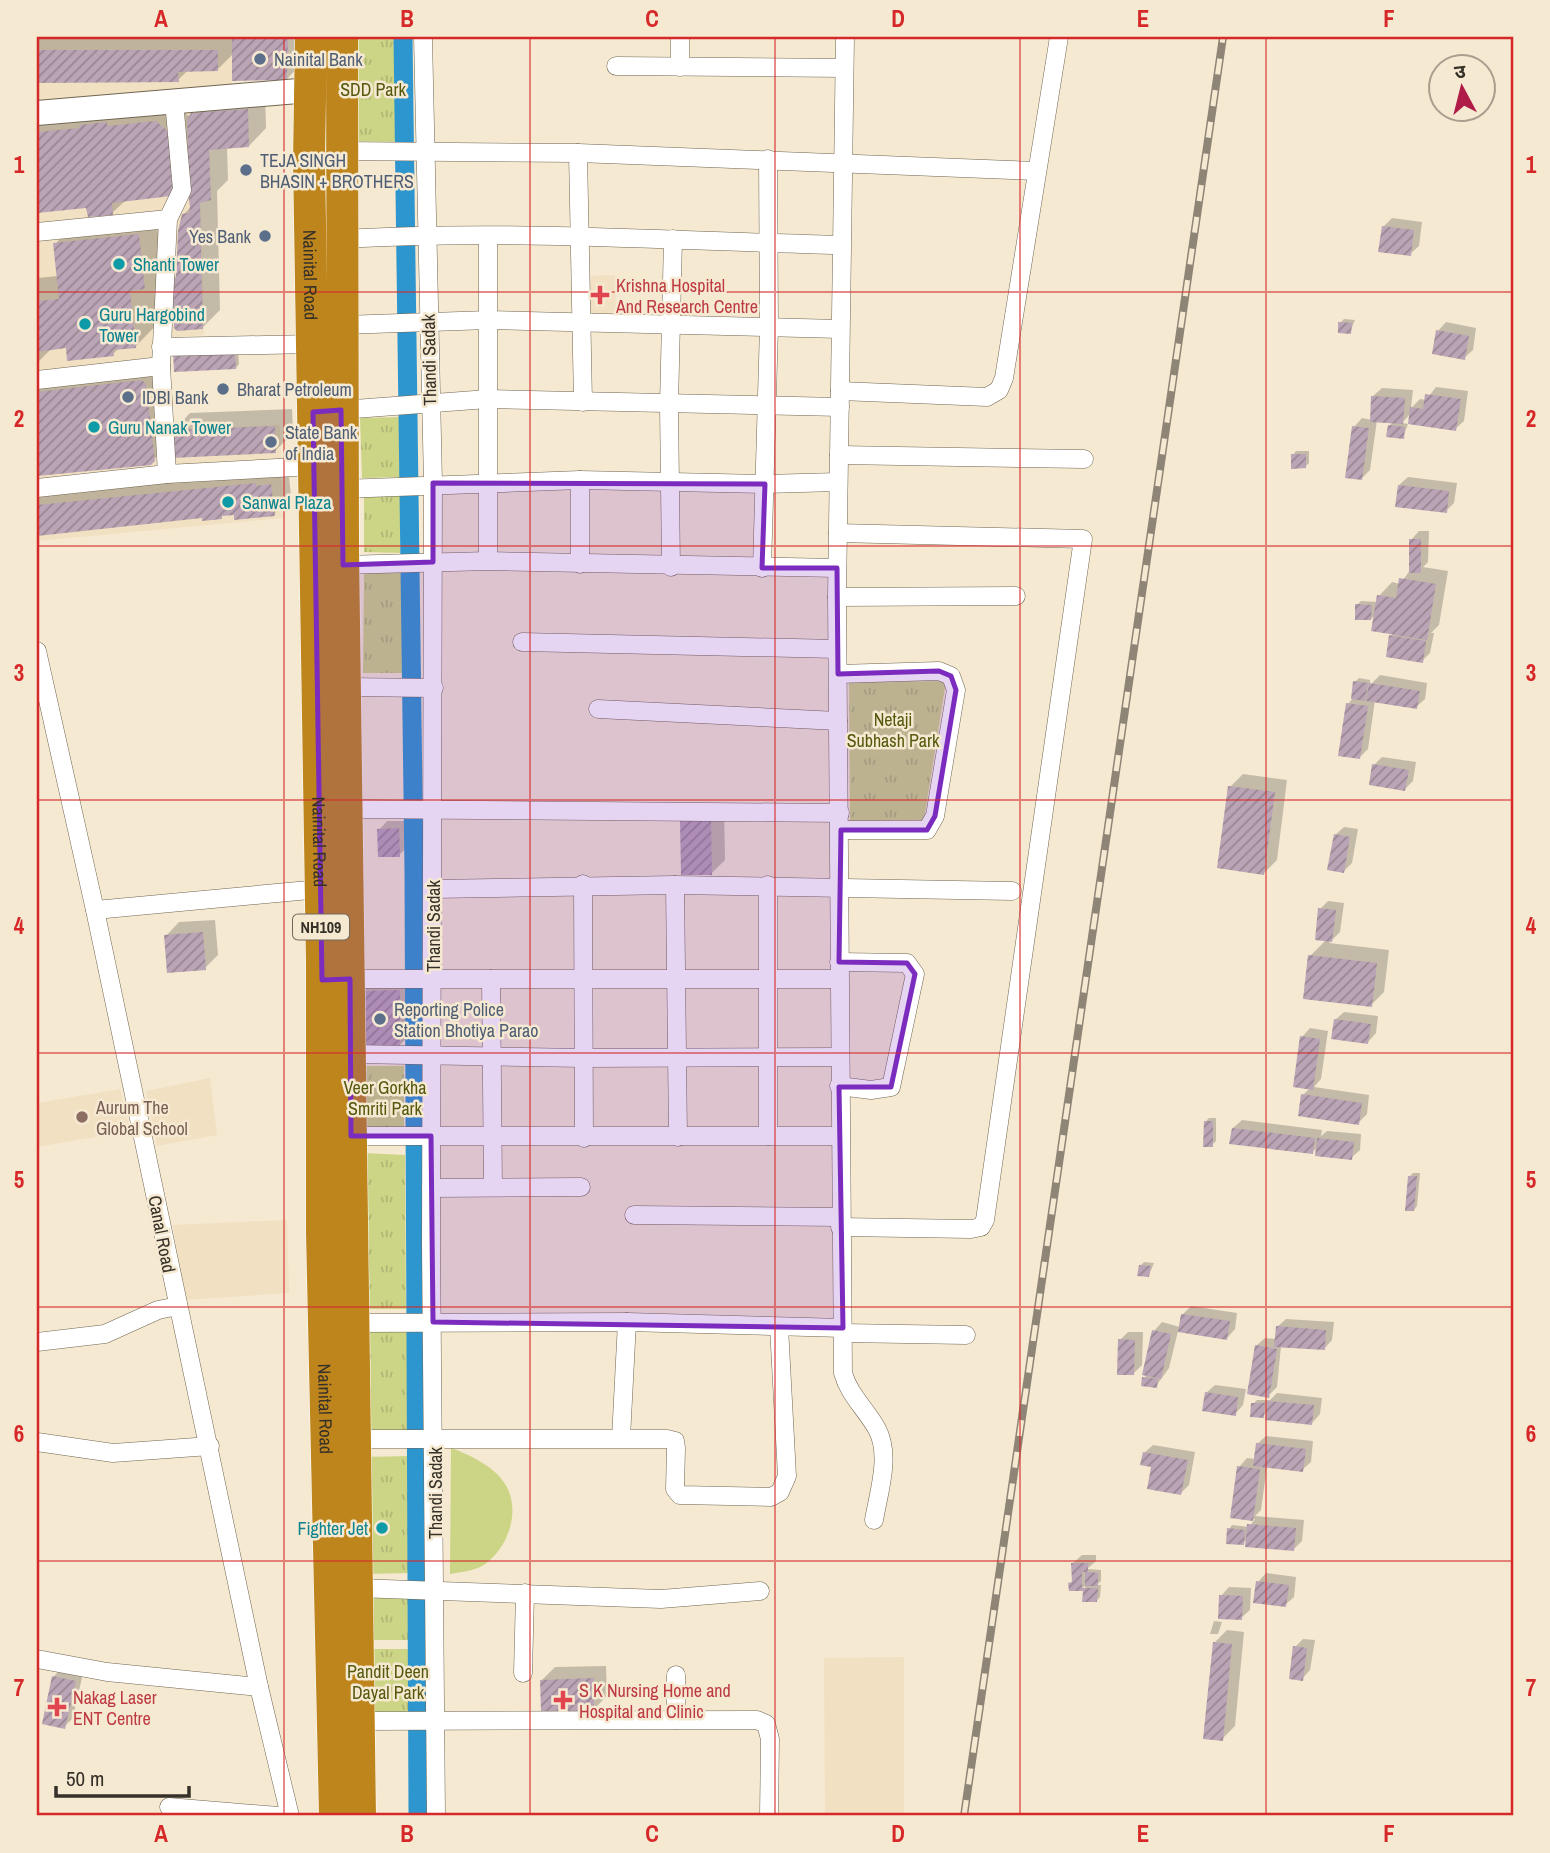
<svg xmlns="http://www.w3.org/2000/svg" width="1550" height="1853" viewBox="0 0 1550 1853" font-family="'Archivo Narrow','Noto Sans Devanagari',sans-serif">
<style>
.built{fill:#f1e0c2}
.grass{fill:#ccd485}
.park{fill:url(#park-tufts)}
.shadow{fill:#0003}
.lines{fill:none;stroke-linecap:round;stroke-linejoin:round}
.canal{stroke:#2e96cf;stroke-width:19}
.building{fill:url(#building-hatch)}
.street-casing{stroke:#706550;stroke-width:19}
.secondary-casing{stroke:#706550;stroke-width:26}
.highway-casing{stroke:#fff;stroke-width:33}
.street{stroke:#fff;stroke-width:18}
.secondary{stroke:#fff;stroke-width:24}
.highway{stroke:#be851d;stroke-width:32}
.rail-casing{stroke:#8e8576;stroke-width:8}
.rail{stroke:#f6e9d2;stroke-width:5;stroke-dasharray:16;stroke-linecap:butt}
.marked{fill:#7b2cbf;fill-opacity:0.2;stroke:#7b2cbf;stroke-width:5;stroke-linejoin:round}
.grid{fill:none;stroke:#d62828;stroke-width:2;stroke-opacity:0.55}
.service-dot{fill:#5c6f8a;stroke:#f6e9d2;stroke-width:2.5}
.culture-dot{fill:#0f9aa8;stroke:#f6e9d2;stroke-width:2.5}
.health-dot{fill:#e0444e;stroke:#f6e9d2;stroke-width:2.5}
.education-dot{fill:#8d6e63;stroke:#f6e9d2;stroke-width:2.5}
.labels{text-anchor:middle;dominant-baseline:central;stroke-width:5;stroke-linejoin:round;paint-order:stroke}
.shield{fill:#f6e9d2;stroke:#70685b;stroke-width:2}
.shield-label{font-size:16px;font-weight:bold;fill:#363128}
.service-label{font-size:18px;fill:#4e5e75;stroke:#f6e9d2;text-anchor:start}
.park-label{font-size:18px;fill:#54590d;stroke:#f6e9d2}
.culture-label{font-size:18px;fill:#0d838f;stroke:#f6e9d2;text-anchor:start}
.street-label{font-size:18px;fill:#363128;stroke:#f6e9d2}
.health-label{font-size:18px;fill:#be3a42;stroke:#f6e9d2;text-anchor:start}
.education-label{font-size:18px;fill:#785e54;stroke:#f6e9d2;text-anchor:start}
.neatline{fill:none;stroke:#d62828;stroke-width:2.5}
.grid-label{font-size:23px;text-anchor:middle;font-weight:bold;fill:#d62828}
</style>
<defs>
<pattern id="park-tufts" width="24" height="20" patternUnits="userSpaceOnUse" patternTransform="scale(1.75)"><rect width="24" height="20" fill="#ccd485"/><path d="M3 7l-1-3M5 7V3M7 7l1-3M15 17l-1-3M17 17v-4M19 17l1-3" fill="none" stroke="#b0b673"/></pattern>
<pattern id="building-hatch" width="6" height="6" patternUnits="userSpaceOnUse" patternTransform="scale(1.75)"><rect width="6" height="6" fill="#baa4b5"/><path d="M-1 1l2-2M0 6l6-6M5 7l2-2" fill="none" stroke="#988693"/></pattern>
</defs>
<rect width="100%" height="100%" fill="#f6e9d2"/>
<g class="built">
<polygon points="37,37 232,37 232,89 37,107"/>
<polygon points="207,111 211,200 200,203 204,335 168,338 171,430 280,425 283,518 37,541 37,127"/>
<polygon points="615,275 616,314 584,314 584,276"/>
<polygon points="210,1078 217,1135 157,1146 146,1091"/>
<polygon points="120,1089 130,1131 37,1147 37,1103"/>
<polygon points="287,1220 289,1293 184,1300 173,1225"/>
<polygon points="904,1657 904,1816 825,1816 824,1658"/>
</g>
<path class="grass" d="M451,1448C470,1455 494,1466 505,1484C522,1510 508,1550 482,1566C473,1571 461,1572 450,1574Z"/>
<g class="park">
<polygon points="349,37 395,37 398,142 351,141"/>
<polygon points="400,417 402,477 362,478 360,418"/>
<polygon points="364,496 401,496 400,553 364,552"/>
<polygon points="364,570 405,571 404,673 363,673"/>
<polygon points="946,681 924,820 850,821 849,682"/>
<rect x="366" y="1066" width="38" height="62"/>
<polygon points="364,1153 405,1155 406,1309 364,1309"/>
<polygon points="362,1332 407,1332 408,1433 364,1434"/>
<polygon points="410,1456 411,1573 366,1574 363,1457"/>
<polygon points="364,1594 410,1596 409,1640 364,1640"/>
<polygon points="365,1649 412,1649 411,1715 366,1715"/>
</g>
<g class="shadow">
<polygon points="37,37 300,37 300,65 287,79 234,53 217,70 188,70 178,80 37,81"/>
<polygon points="265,92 266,128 249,146 227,147 228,180 217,191 220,310 202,328 174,278 178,274 183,215 190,208 188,178 126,200 112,213 88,206 41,211 37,215 37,117 174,104 190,117 210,96"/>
<polygon points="156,217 162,270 162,319 136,346 120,347 113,354 68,347 52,348 37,363 37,278 58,276 55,244 73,226"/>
<polygon points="1392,218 1422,222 1419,246 1410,254 1383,227"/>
<polygon points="1344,319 1355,320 1350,332 1340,323"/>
<polygon points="1446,322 1476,328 1473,350 1464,358 1438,331"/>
<polygon points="238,347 239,364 236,368 175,370"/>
<polygon points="161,363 171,433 190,413 292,409 293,433 275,451 173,441 150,463 37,475 37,377"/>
<polygon points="1436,387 1468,391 1464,421 1455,429 1411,413 1402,423 1408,424 1403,437 1389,426 1394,421 1377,420 1370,470 1362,478 1354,427 1362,418 1372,420 1373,396 1382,388 1413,390 1411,408 1420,399 1426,400"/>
<polygon points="1296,451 1309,451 1309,463 1305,467 1293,455"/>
<polygon points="288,467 291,496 274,514 235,513 37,534 37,492"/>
<polygon points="1408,477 1457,483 1454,503 1446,511 1399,485"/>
<polygon points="1419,531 1429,531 1428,562 1423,567 1448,571 1439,625 1431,633 1434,633 1430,653 1422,661 1391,636 1394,633 1376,614 1371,619 1357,605 1361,601 1378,602 1379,596 1392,582 1400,584 1411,569 1411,540"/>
<polygon points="1380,675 1427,683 1425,699 1416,707 1375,700 1368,749 1360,757 1348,704 1353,698 1355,682 1359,678 1370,680 1370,685"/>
<polygon points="1382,757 1416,762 1413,781 1405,789 1374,765"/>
<polygon points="1243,774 1287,780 1277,860 1264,873 1230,787"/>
<polygon points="724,806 725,860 712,873 682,820"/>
<polygon points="387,821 407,821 408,847 399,855 379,830"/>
<polygon points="1344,827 1358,829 1352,863 1344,871 1335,835"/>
<polygon points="1328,901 1344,903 1340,932 1329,943 1389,950 1384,992 1371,1005 1310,956 1326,940 1320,909"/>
<polygon points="215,920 218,955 205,968 166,936 179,922"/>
<polygon points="375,978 413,978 412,1033 399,1046 362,991"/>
<polygon points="1344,1012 1378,1016 1376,1033 1368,1042 1335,1020"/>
<polygon points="1310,1028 1328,1031 1321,1079 1314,1087 1369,1095 1367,1114 1358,1123 1303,1095 1310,1088 1302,1037"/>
<polygon points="1209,1118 1216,1118 1216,1141 1212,1145 1205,1122"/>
<polygon points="1242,1120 1322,1130 1321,1136 1327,1131 1361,1134 1360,1150 1351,1158 1318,1147 1312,1152 1233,1128"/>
<polygon points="1413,1173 1420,1173 1417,1206 1414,1210 1409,1177"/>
<polygon points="1144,1262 1154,1263 1149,1275 1141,1265"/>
<polygon points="1191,1306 1237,1313 1235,1329 1227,1338 1178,1331 1169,1368 1156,1386 1144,1378 1148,1374 1154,1331 1162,1322 1180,1327 1182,1315"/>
<polygon points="1286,1319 1334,1322 1332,1340 1324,1349 1281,1346 1277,1387 1268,1396 1256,1346 1265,1338 1276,1339 1277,1327"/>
<polygon points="1128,1332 1143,1332 1142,1365 1133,1374 1120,1340"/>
<polygon points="1215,1385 1246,1389 1243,1405 1235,1414 1206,1393"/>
<polygon points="1277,1393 1322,1398 1320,1414 1312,1423 1268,1411 1263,1416 1253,1404 1257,1400 1270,1400"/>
<polygon points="1266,1436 1313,1441 1311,1462 1302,1470 1267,1466 1261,1510 1255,1516 1304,1520 1302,1541 1294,1549 1248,1538 1243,1543 1229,1529 1232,1525 1249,1527 1255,1519 1232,1516 1239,1467 1247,1458 1255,1459 1257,1444"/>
<polygon points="1153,1445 1195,1452 1189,1485 1181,1493 1144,1453"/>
<polygon points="1082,1555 1096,1555 1096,1561 1087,1569 1101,1570 1101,1581 1097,1585 1101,1585 1100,1597 1097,1600 1084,1600 1085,1586 1081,1589 1070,1583 1074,1580 1073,1563"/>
<polygon points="1266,1573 1296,1577 1294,1597 1285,1605 1258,1582"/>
<polygon points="1229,1587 1251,1588 1250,1610 1241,1618 1221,1596"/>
<polygon points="1214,1621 1222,1622 1218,1634 1210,1634"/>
<polygon points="1227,1630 1244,1632 1235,1726 1222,1739 1214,1643"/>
<polygon points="1303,1639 1315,1640 1310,1670 1302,1679 1295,1647"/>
<polygon points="606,1666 607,1696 594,1709 542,1680 555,1667"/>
<polygon points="62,1668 83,1673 73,1718 64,1727 54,1676"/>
</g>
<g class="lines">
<polyline class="canal" points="403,37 414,871 418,1816"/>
</g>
<g class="building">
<polygon points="232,37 288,37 287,80 232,81"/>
<polygon points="37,50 218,50 218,71 178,72 179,82 37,83"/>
<polygon points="248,109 249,147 209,150 211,200 200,203 203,329 177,331 174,328 174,308 171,308 172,278 176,278 178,231 182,214 189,213 190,206 184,153 188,148 187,119 191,113"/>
<polygon points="156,121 172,135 177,188 171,196 112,203 113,215 88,217 86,208 37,213 37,132 80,128 79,125 107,122 107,126"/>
<polygon points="1382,226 1414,230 1411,256 1378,252"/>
<polygon points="139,234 145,289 130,291 136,348 113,350 114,356 67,361 66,348 37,352 37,301 59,299 53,243"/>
<polygon points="1338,322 1352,323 1351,334 1338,333"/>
<polygon points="1436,330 1469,336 1465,360 1432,354"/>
<polygon points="235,350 236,369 174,372 173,352"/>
<polygon points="142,380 146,384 155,461 151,465 37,476 37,392"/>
<polygon points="1425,394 1461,399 1456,431 1408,424 1410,407 1423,409"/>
<polygon points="1371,396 1405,398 1403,424 1370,422"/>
<polygon points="1388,425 1405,427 1404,439 1386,437"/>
<polygon points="275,426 276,453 172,458 171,430"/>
<polygon points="1352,426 1369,428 1362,480 1345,478"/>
<polygon points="1291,454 1306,454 1306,468 1291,469"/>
<polygon points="256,483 256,486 271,484 275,516 234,520 234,515 222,516 222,519 202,521 202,518 37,536 37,505"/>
<polygon points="1398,485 1449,491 1447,513 1395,507"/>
<rect x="1409" y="539" width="12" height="34"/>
<polygon points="1399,578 1436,584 1427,640 1371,631 1377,595 1396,598"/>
<polygon points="1355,604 1372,605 1371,620 1355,620"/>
<polygon points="1389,635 1426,641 1423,663 1386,657"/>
<polygon points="1353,681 1368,683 1365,701 1351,699"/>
<polygon points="1369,683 1420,691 1417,709 1366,701"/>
<polygon points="1346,703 1368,706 1360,759 1338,756"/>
<polygon points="1372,764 1409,770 1405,791 1369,785"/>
<polygon points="1228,786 1275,792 1264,875 1217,868"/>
<polygon points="680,819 711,819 712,875 681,875"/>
<polygon points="399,828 400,857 378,857 377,829"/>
<polygon points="1334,834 1350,837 1344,873 1327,870"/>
<polygon points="1318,908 1336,910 1332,942 1315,940"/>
<polygon points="203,932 206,970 167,973 164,935"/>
<polygon points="1308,955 1377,963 1372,1007 1303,999"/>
<polygon points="400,990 400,1048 360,1048 361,991"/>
<polygon points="1334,1019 1371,1024 1368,1044 1331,1039"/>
<polygon points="1300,1036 1320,1039 1313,1090 1293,1087"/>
<polygon points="1301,1094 1362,1103 1359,1125 1298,1116"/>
<polygon points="1204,1121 1213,1121 1213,1147 1203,1147"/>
<polygon points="1232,1128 1315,1138 1313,1154 1229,1144"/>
<polygon points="1317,1138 1354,1142 1352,1160 1315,1156"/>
<polygon points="1408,1176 1417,1176 1414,1211 1405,1211"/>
<polygon points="1139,1265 1151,1266 1149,1277 1137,1276"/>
<polygon points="1181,1314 1230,1321 1227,1340 1178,1332"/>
<polygon points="1276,1326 1326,1330 1325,1350 1274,1347"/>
<polygon points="1152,1330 1171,1334 1161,1379 1142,1375"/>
<polygon points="1118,1339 1135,1340 1134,1375 1117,1375"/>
<polygon points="1255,1345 1277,1349 1269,1398 1247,1394"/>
<polygon points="1142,1377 1158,1379 1157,1388 1141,1386"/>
<polygon points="1205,1392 1238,1397 1236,1416 1202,1411"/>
<polygon points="1267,1401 1314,1405 1312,1425 1265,1420"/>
<polygon points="1251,1403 1265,1403 1264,1418 1250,1417"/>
<polygon points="1256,1443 1306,1449 1303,1472 1253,1466"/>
<polygon points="1143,1452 1188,1460 1181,1495 1147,1489 1151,1467 1140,1465"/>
<polygon points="1237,1466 1260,1469 1253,1521 1230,1518"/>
<polygon points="1247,1524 1296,1528 1294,1551 1245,1547"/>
<polygon points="1227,1528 1245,1530 1244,1545 1226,1544"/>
<polygon points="1071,1563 1088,1563 1088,1572 1098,1573 1098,1586 1085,1586 1085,1572 1082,1572 1082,1588 1098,1588 1097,1602 1082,1602 1083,1591 1069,1591 1068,1583 1072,1582"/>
<polygon points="1256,1581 1289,1585 1286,1607 1253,1603"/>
<polygon points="1219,1595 1243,1596 1242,1620 1218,1619"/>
<polygon points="1213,1642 1232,1644 1223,1741 1203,1739"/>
<polygon points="1293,1646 1307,1648 1303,1681 1289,1679"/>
<polygon points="52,1676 76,1681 65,1729 42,1724"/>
<polygon points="594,1678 594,1711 541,1711 540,1680"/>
</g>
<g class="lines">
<defs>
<g id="street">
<polyline points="423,37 433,483 431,1245 436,1816"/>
<path d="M845,37L837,597L843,1373C849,1395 866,1409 877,1429C891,1455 879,1491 874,1520"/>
<polyline points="616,66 844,68"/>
<polyline points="680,67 680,37"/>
<polyline points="341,151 578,153 1037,171"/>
<polyline points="578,153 583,402"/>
<polyline points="37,232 168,219"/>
<path d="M341,239C507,229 674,241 840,245"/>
<polyline points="343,325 489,320 840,329"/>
<polyline points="161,347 312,344"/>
<polyline points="37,380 161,366"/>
<polyline points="840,391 987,397 999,390 1004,378 1059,37"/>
<polyline points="341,410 488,399 840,407"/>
<polyline points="839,455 1084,459"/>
<polyline points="167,474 161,366 168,219 182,190 174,101"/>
<polyline points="580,480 580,564"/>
<polyline points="37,488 167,474 314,466"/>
<polyline points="343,489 580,480 765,484 838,482"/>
<polyline points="838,533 1083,539 985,1220 981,1227 971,1229 840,1227"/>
<polyline points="488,561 488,237"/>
<polyline points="343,565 488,561 837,568"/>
<polyline points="671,567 669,405 673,239"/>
<polyline points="762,568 769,327 768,159"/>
<polyline points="837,597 1016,596"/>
<polyline points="522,642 837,649"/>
<polyline points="37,651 95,910 259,1687 290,1816"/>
<polyline points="838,674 939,671 951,676 956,690 935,816 927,830 841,830"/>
<polyline points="345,687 434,688"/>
<polyline points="598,709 838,721"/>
<polyline points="347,809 840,813"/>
<polyline points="583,884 584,1138"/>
<polyline points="675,885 678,1137"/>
<polyline points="768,885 768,1136"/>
<polyline points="433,889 675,885 1012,891"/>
<polyline points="95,910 320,889"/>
<polyline points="839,962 907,963 915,974 891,1087 871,1090 839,1086"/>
<polyline points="350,979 838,979"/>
<polyline points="491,979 493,1187"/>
<polyline points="352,1054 584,1058 838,1057"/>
<polyline points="351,1136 838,1136"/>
<polyline points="431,1188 581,1187"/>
<polyline points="634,1215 840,1217"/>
<polyline points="352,1323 627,1322 843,1328"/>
<polyline points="843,1333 966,1335"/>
<polyline points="37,1342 105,1334 158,1310 178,1306"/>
<polyline points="621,1438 627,1322"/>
<polyline points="354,1439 667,1439 675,1441 676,1448 675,1489 680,1495 771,1497 780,1492 787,1476 779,1327"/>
<polyline points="37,1442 113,1453 210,1446"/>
<polyline points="357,1588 661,1599 760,1591"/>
<polyline points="37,1659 107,1672 259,1687"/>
<polyline points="523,1673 525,1593"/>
<polyline points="676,1720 676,1675"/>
<polyline points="358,1721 757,1720 766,1724 770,1739 769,1816"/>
<polyline points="169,1807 278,1816"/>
</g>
<polyline id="secondary" points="37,113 310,90"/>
<g id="highway">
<path id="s1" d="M311,37L309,160L322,964V1233L335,1816"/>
<polyline points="342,37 343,548 360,1816"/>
</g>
</defs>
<use href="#street" class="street-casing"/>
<use href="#secondary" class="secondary-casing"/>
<use href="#highway" class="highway-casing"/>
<use href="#street" class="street"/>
<use href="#secondary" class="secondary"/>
<use href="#highway" class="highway"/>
<defs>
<polyline id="rail" points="964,1816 1223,37"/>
</defs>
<use href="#rail" class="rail-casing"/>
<use href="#rail" class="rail"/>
</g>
<path class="marked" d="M341,410L343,565L433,562V483L765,484L762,568H837L838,674L939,671L951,676L956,690L935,816L927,830H841L839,962L907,963L915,974L891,1087H839L843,1328L433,1322L431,1136H351L350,979L322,980L313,412Z"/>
<path class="grid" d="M284,37V1816M530,37V1816M775,37V1816M1020,37V1816M1266,37V1816M37,292H1513M37,546H1513M37,800H1513M37,1053H1513M37,1307H1513M37,1561H1513"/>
<g class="service-dot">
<circle cx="260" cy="59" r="7"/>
<circle cx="246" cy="170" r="7"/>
<circle cx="265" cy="236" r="7"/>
<circle cx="223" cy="389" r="7"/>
<circle cx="128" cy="397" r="7"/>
<circle cx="271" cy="442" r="7"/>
<circle cx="380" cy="1019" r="7"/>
</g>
<g class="culture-dot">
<circle cx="119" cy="264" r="7"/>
<circle cx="85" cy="324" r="7"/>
<circle cx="94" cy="427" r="7"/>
<circle cx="228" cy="502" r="7"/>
<circle cx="382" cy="1528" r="7"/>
</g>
<g class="health-dot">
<path d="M596.5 284.5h7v7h7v7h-7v7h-7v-7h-7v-7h7z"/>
<path d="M559.5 1689.5h7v7h7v7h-7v7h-7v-7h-7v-7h7z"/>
<path d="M53.5 1696.5h7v7h7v7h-7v7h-7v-7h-7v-7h7z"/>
</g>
<circle class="education-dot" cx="82" cy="1117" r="7"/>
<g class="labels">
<rect class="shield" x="293" y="914.5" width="56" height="25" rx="5"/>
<g class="shield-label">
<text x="321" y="927">NH109</text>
</g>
<g class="service-label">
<text x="274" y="59">Nainital Bank</text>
<text x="260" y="160">TEJA SINGH<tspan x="260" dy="21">BHASIN + BROTHERS</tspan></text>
<text x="251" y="236" text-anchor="end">Yes Bank</text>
<text x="237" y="389">Bharat Petroleum</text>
<text x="142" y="397">IDBI Bank</text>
<text x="285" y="432">State Bank<tspan x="285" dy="21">of India</tspan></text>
<text x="394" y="1009">Reporting Police<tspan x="394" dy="21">Station Bhotiya Parao</tspan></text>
</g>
<g class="park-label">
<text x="373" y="89">SDD Park</text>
<text x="893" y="719">Netaji<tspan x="893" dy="21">Subhash Park</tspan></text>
<text x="385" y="1087">Veer Gorkha<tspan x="385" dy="21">Smriti Park</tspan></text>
<text x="388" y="1671">Pandit Deen<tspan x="388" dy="21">Dayal Park</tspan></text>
</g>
<g class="culture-label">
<text x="133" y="264">Shanti Tower</text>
<text x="99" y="314">Guru Hargobind<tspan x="99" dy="21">Tower</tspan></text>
<text x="108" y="427">Guru Nanak Tower</text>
<text x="242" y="502">Sanwal Plaza</text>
<text x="368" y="1528" text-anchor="end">Fighter Jet</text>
</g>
<g class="street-label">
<text stroke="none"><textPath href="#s1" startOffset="238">Nainital Road</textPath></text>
<text transform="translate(429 360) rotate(-91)">Thandi Sadak</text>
<text stroke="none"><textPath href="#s1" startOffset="805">Nainital Road</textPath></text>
<text transform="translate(433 926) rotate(-90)">Thandi Sadak</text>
<text transform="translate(162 1234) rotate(79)">Canal Road</text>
<text stroke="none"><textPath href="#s1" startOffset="1372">Nainital Road</textPath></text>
<text transform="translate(435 1493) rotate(-90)">Thandi Sadak</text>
</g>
<g class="health-label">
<text x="616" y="285">Krishna Hospital<tspan x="616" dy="21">And Research Centre</tspan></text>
<text x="579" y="1690">S K Nursing Home and<tspan x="579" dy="21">Hospital and Clinic</tspan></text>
<text x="73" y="1697">Nakag Laser<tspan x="73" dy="21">ENT Centre</tspan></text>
</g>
<g class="education-label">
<text x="96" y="1107">Aurum The<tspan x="96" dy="21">Global School</tspan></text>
</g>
</g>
<rect width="1550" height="1853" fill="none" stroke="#f6e9d2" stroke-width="77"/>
<g transform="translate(1462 88) rotate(353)"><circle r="33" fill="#f6e9d2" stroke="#a99f8e" stroke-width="2"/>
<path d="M0-5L12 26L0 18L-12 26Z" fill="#af1c48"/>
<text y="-10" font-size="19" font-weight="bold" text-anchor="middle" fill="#363128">उ</text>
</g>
<path d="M56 1786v10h133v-10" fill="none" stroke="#363128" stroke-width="3.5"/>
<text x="66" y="1786" font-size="21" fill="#363128" stroke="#f6e9d2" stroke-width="5" paint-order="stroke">50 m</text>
<rect x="38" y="38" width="1474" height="1776" class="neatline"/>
<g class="grid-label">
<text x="161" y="27">A</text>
<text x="407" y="27">B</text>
<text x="652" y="27">C</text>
<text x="898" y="27">D</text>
<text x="1143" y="27">E</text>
<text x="1389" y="27">F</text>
<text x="19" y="173">1</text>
<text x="1531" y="173">1</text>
<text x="19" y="427">2</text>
<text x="1531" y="427">2</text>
<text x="19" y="681">3</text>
<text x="1531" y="681">3</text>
<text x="19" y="934">4</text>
<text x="1531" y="934">4</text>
<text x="19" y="1188">5</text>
<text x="1531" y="1188">5</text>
<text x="19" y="1442">6</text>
<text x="1531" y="1442">6</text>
<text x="19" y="1696">7</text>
<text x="1531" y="1696">7</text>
<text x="161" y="1842">A</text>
<text x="407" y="1842">B</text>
<text x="652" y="1842">C</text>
<text x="898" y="1842">D</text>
<text x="1143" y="1842">E</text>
<text x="1389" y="1842">F</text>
</g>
</svg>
